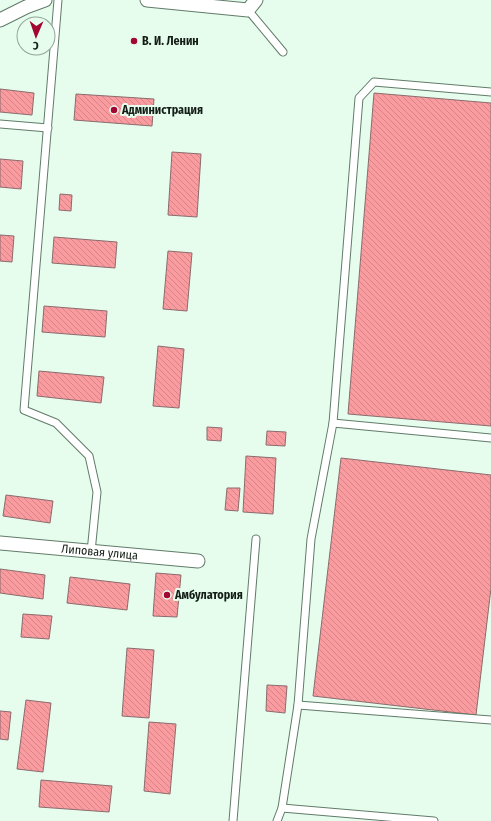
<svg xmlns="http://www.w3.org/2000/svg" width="491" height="821" viewBox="0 0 491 821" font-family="'Fira Sans Condensed',sans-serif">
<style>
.building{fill:url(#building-back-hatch);stroke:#8b6b6c}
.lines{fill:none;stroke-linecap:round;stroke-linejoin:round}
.service-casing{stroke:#617b69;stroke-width:9}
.minor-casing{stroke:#617b69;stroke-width:15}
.service{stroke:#fff;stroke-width:7}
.minor{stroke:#fff;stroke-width:13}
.poi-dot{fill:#a30630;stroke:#e6fded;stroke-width:1.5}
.labels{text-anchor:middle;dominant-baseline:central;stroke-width:4;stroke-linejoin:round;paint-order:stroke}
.poi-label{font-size:12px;font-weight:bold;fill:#141e17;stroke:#e6fded;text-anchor:start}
.street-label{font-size:12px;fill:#141e17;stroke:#e6fded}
</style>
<defs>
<pattern id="building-back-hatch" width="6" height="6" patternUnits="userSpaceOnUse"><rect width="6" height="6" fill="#f99b9f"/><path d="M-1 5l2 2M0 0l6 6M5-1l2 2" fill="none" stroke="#d58588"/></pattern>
</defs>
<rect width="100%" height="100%" fill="#e6fded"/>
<g class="building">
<polygon points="0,89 34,93 32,115 0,112"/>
<polygon points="374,93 491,103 491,426 348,414"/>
<polygon points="76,94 154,99 152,126 74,120"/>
<polygon points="172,152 201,154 197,217 168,215"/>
<polygon points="0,159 23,161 21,189 0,187"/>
<polygon points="60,194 72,195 71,211 59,210"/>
<polygon points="0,235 14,236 12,262 0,261"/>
<polygon points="54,237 117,242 115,268 52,263"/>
<polygon points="168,251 192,253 187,311 163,309"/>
<polygon points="44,306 107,311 105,337 42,332"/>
<polygon points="158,346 184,349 179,408 153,406"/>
<polygon points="39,371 104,377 101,403 37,396"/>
<polygon points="207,427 222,428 221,441 207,440"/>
<polygon points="267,431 286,432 285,446 266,445"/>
<polygon points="246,456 276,458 273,514 243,512"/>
<polygon points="341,458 491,475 491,588 476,715 313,696"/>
<polygon points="227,488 240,488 238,511 225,510"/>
<polygon points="6,495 53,501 50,523 3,516"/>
<polygon points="0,569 45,575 43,599 0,593"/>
<polygon points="156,573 181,575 177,617 153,616"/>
<polygon points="70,577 130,584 127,610 67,603"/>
<polygon points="23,614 52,616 49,639 21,637"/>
<polygon points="127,648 154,650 149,718 122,716"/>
<polygon points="267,685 287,686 285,713 266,711"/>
<polygon points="26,700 51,703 43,772 17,769"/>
<polygon points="0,711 11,712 8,740 0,739"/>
<polygon points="149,722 176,724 170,794 144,791"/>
<polygon points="41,780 112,786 109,812 39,807"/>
</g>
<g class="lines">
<defs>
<g id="service">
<polyline points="58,0 24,410 56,423 89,456 97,492 91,552"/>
<polyline points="248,10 283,52"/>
<polyline points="0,124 48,128"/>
<polyline points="333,423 491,438"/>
<polyline points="298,705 491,720"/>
<polyline points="282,808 434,821"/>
<polyline points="233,821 256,539"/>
<polyline points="277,821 282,808 298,705 311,539 333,423 359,98 374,82 491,92"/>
</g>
<g id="minor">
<polyline points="147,0 248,10 256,0"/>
<polyline points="0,20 26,7 45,0"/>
<path id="s1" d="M0,543L198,561"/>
</g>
</defs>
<use href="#service" class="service-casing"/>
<use href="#minor" class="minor-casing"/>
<use href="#service" class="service"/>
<use href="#minor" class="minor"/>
</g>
<g class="poi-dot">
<circle cx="134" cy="41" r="4"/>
<circle cx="114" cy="110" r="4"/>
<circle cx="167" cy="595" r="4"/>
</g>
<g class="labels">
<g class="poi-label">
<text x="142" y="41">В. И. Ленин</text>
<text x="122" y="110">Администрация</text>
<text x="175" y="595">Амбулатория</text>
</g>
<g class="street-label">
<text stroke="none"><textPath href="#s1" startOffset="100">Липовая улица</textPath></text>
</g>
</g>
<g transform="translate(36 36) rotate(182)"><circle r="19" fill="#e6fded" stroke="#92a497"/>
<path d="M0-3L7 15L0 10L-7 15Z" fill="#a30630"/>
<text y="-6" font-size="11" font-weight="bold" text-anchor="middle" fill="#141e17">С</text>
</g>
</svg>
